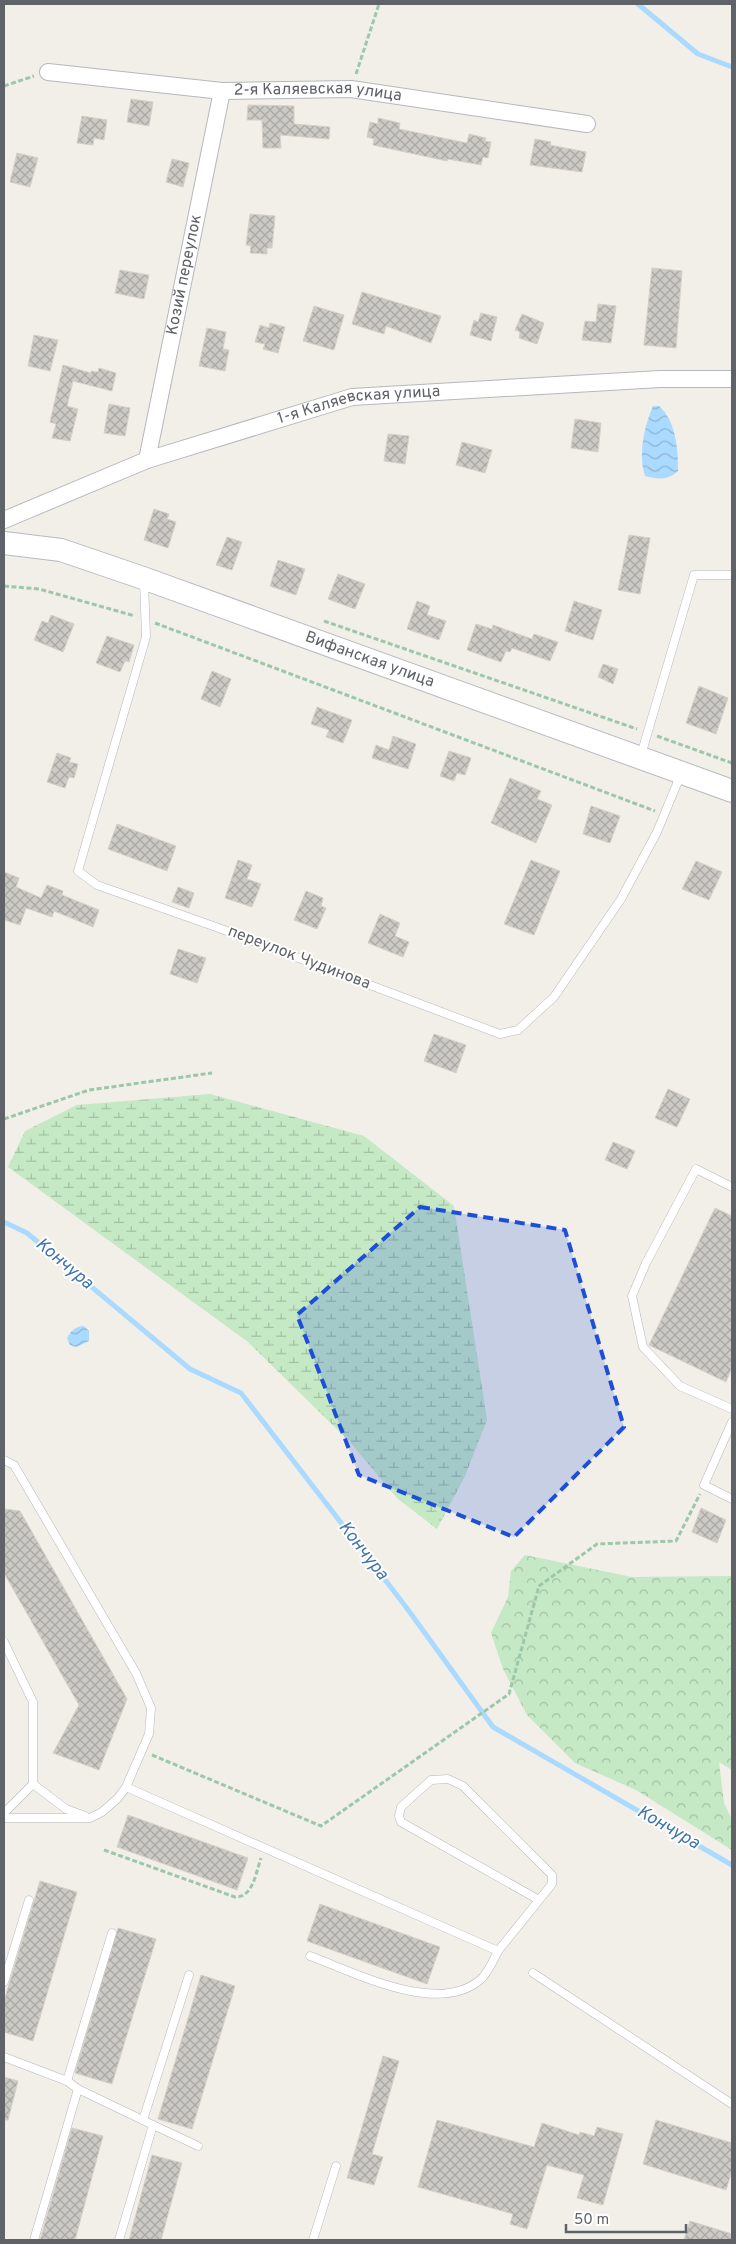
<svg xmlns="http://www.w3.org/2000/svg" width="736" height="2244" viewBox="0 0 736 2244" font-family="Overpass,sans-serif">
<style>
.forest{fill:url(#forest-crowns)}
.wetland{fill:url(#wetland-marsh)}
.water{fill:url(#water-waves)}
.lines{fill:none;stroke-linecap:round;stroke-linejoin:round}
.stream{stroke:#aadaff;stroke-width:5}
.building{fill:url(#building-cross-hatch);stroke:#d6d1c6}
.service-casing{stroke:#b5b8bc;stroke-width:9}
.minor-casing{stroke:#b5b8bc;stroke-width:18}
.secondary-casing{stroke:#b6babf;stroke-width:24}
.path{stroke:#9cc7a9;stroke-width:3;stroke-dasharray:5 2.5;stroke-linecap:butt}
.service{stroke:#fff;stroke-width:8}
.minor{stroke:#fff;stroke-width:16}
.secondary{stroke:#fff;stroke-width:22}
.marked{fill:#1d4ed8;fill-opacity:0.2;stroke:#1d4ed8;stroke-width:4;stroke-dasharray:10 6;stroke-linejoin:round}
.labels{text-anchor:middle;dominant-baseline:central;stroke-width:4;stroke-linejoin:round;paint-order:stroke}
.street-label{font-size:16px;fill:#5f6368;stroke:#fff}
.water-label{font-size:18px;font-style:italic;fill:#4174aa;stroke:#fff}
</style>
<defs>
<pattern id="forest-crowns" width="20" height="18" patternUnits="userSpaceOnUse" patternTransform="scale(1.25)"><rect width="20" height="18" fill="#c5e8c5"/><path d="M2 6a3 3 0 1 1 6 0M12 15a3 3 0 1 1 6 0" fill="none" stroke="#a3c0a4"/></pattern>
<pattern id="wetland-marsh" width="20" height="14" patternUnits="userSpaceOnUse" patternTransform="scale(1.25)"><rect width="20" height="14" fill="#c5e8c5"/><path d="M1 5h8M5 5V1M11 12h8M15 12V8" fill="none" stroke="#a3c0a4"/></pattern>
<pattern id="water-waves" width="16" height="10" patternUnits="userSpaceOnUse" patternTransform="scale(1.25)"><rect width="16" height="10" fill="#aadaff"/><path d="M0 5q4-4 8 0t8 0" fill="none" stroke="#8eb4d2"/></pattern>
<pattern id="building-cross-hatch" width="8" height="8" patternUnits="userSpaceOnUse" patternTransform="scale(1.25)"><rect width="8" height="8" fill="#cccac5"/><path d="M0 0l8 8M0 8l8-8" fill="none" stroke="#a9a8a4"/></pattern>
</defs>
<rect width="100%" height="100%" fill="#f1efe8"/>
<polygon class="forest" points="525,1555 632,1577 732,1576 732,1770 719,1762 724,1803 732,1820 732,1850 636,1790 575,1763 527,1715 503,1669 491,1633 508,1597 511,1571"/>
<polygon class="wetland" points="210,1094 364,1136 454,1206 487,1420 465,1476 437,1529 398,1499 349,1441 248,1342 8,1167 25,1131 77,1105"/>
<g class="water">
<path d="M653,406H659C676,421 678,449 678,471C667,481 658,479 645,476C638,455 644,427 653,406Z"/>
<path d="M84,1326L89,1331V1341L76,1347L70,1345L67,1338C71,1331 75,1326 84,1326Z"/>
</g>
<g class="lines">
<g class="stream">
<polyline points="638,4 698,54 732,67"/>
<polyline points="4,1222 27,1233 190,1369 241,1393 406,1607 493,1727 732,1865"/>
</g>
</g>
<g class="building">
<polygon points="131,99 153,102 149,126 127,122"/>
<polygon points="248,105 294,106 294,124 330,127 329,139 280,135 281,148 263,148 262,120 247,120"/>
<polygon points="82,116 107,120 104,140 94,138 93,145 77,143"/>
<polygon points="378,118 400,123 399,129 467,143 469,134 486,138 485,141 491,142 488,158 483,157 481,165 448,159 447,161 373,145 374,139 367,137 370,122 378,124"/>
<polygon points="535,139 551,142 550,145 586,152 582,172 530,165"/>
<polygon points="17,153 38,158 30,187 10,182"/>
<polygon points="172,159 189,163 183,187 166,182"/>
<polygon points="250,214 275,216 272,248 267,248 267,254 250,253 251,246 246,245"/>
<polygon points="652,268 682,271 676,348 644,345"/>
<polygon points="120,270 149,275 144,299 115,293"/>
<polygon points="362,292 441,316 431,343 386,326 384,334 352,324"/>
<polygon points="598,304 616,306 611,343 582,340 585,321 596,322"/>
<polygon points="314,306 344,315 334,350 303,341"/>
<polygon points="481,313 497,317 491,341 470,335 474,320 478,322"/>
<polygon points="522,314 544,323 537,344 519,338 520,332 515,330"/>
<polygon points="270,323 285,327 278,353 263,349 265,344 255,342 260,325 269,328"/>
<polygon points="207,328 226,332 223,349 229,350 225,371 199,366"/>
<polygon points="34,335 58,340 50,371 28,366"/>
<polygon points="63,365 91,373 91,371 98,372 99,368 116,373 112,391 73,381 67,406 78,409 70,441 52,438 56,424 50,422"/>
<polygon points="109,404 130,408 125,436 104,433"/>
<polygon points="575,419 601,423 598,452 571,448"/>
<polygon points="388,434 409,436 405,464 384,461"/>
<polygon points="462,442 492,450 485,473 456,465"/>
<polygon points="154,509 169,514 167,519 176,522 168,548 144,540"/>
<polygon points="629,535 650,538 640,594 618,590"/>
<polygon points="227,537 242,542 232,570 216,565"/>
<polygon points="278,560 305,569 296,595 270,586"/>
<polygon points="338,574 365,584 355,609 328,599"/>
<polygon points="417,601 430,606 427,615 446,621 439,640 407,629"/>
<polygon points="574,601 602,610 593,640 565,631"/>
<polygon points="51,615 74,624 63,652 34,640 42,621 48,623"/>
<polygon points="476,624 492,629 493,625 532,639 534,634 558,642 550,661 512,648 510,652 506,651 501,662 467,650"/>
<polygon points="107,636 134,645 129,662 125,661 120,672 96,663"/>
<polygon points="603,664 618,669 613,684 598,677"/>
<polygon points="212,671 231,679 220,707 201,699"/>
<polygon points="699,686 728,698 716,734 686,723"/>
<polygon points="317,707 352,720 343,743 326,737 329,730 311,724"/>
<polygon points="393,736 416,744 408,769 372,758 376,745 389,750"/>
<polygon points="449,751 471,758 465,775 457,773 454,781 440,776"/>
<polygon points="57,753 71,758 69,762 78,764 74,778 69,777 65,788 47,782"/>
<polygon points="510,778 541,791 537,799 552,805 536,843 491,823"/>
<polygon points="591,806 620,816 610,843 583,834"/>
<polygon points="117,824 176,846 167,871 108,849"/>
<polygon points="238,860 252,865 247,879 261,884 252,907 225,898"/>
<polygon points="531,860 560,871 534,935 504,924"/>
<polygon points="696,861 722,872 709,900 682,889"/>
<polygon points="4,872 19,878 16,887 41,898 47,885 63,891 62,895 99,910 93,927 54,911 52,917 26,908 20,925 4,920"/>
<polygon points="178,887 194,893 189,908 172,902"/>
<polygon points="306,891 323,898 321,906 326,908 317,929 294,920"/>
<polygon points="380,914 400,923 395,936 409,942 403,957 368,943"/>
<polygon points="178,949 206,958 197,983 170,974"/>
<polygon points="434,1034 466,1045 456,1073 424,1061"/>
<polygon points="668,1089 690,1099 677,1127 655,1118"/>
<polygon points="613,1142 635,1151 627,1169 605,1160"/>
<polygon points="715,1208 732,1216 732,1367 726,1382 649,1345"/>
<polygon points="701,1508 726,1520 717,1543 692,1532"/>
<polygon points="4,1509 20,1511 127,1699 99,1770 53,1753 79,1705 4,1573"/>
<polygon points="128,1815 248,1858 237,1890 117,1847"/>
<polygon points="40,1881 77,1892 33,2041 4,2032 4,2001"/>
<polygon points="320,1904 440,1947 427,1984 307,1941"/>
<polygon points="118,1928 156,1939 112,2084 75,2073"/>
<polygon points="201,1975 235,1986 192,2129 158,2119"/>
<polygon points="383,2056 399,2061 372,2154 383,2157 374,2185 347,2178"/>
<polygon points="4,2077 18,2081 8,2120 4,2120"/>
<polygon points="437,2120 534,2147 542,2123 579,2135 580,2132 594,2136 597,2127 623,2134 603,2205 577,2198 584,2175 547,2165 527,2229 510,2224 513,2214 418,2187"/>
<polygon points="656,2120 732,2143 732,2171 726,2190 643,2164"/>
<polygon points="72,2128 103,2136 75,2240 40,2240"/>
<polygon points="152,2155 182,2163 161,2240 129,2240"/>
<polygon points="690,2221 732,2234 732,2240 684,2240"/>
</g>
<g class="lines">
<defs>
<g id="service">
<polyline points="144,581 146,637 78,871 97,885 216,927 500,1034 518,1030 554,997 621,899 657,832 681,774"/>
<polyline points="641,755 694,575 732,575"/>
<polyline points="732,1187 696,1169 646,1263 632,1296 643,1347 680,1386 732,1409"/>
<polyline points="732,1422 704,1485 732,1499"/>
<polyline points="4,1460 14,1465 136,1673 151,1708 149,1734 126,1787 118,1798 102,1812 90,1818 4,1818"/>
<polyline points="4,1642 33,1702 33,1784 66,1809 85,1816"/>
<polyline points="126,1787 498,1951 552,1884 552,1875 463,1786 448,1779 431,1780 401,1807 399,1816 401,1822 539,1900"/>
<polyline points="4,1813 33,1784"/>
<path d="M310,1956C354,1972 437,2016 480,1980C488,1973 493,1961 498,1951"/>
<polyline points="533,1973 732,2104"/>
<polyline points="4,1982 29,1900"/>
<polyline points="4,2057 67,2081 78,2089 34,2240"/>
<polyline points="67,2081 112,1933"/>
<polyline points="78,2089 153,2125"/>
<polyline points="143,2120 189,1975"/>
<polyline points="119,2240 153,2125 198,2146"/>
<polyline points="313,2240 336,2166"/>
</g>
<g id="minor">
<path id="s1" d="M48,72L222,91L351,89L587,124"/>
<path id="s2" d="M147,460L222,91"/>
<path id="s3" d="M4,520L147,460L352,397L660,379H732"/>
</g>
<g id="secondary">
<path id="s4" d="M4,543L61,550L143,578L732,791"/>
</g>
</defs>
<use href="#service" class="service-casing"/>
<use href="#minor" class="minor-casing"/>
<use href="#secondary" class="secondary-casing"/>
<g class="path">
<polyline points="356,74 379,4"/>
<polyline points="4,86 34,76"/>
<polyline points="4,586 39,589 135,616"/>
<polyline points="324,621 637,729"/>
<polyline points="155,623 655,811"/>
<polyline points="657,736 732,763"/>
<polyline points="4,1119 89,1090 212,1073"/>
<polyline points="152,1755 321,1826 509,1694 539,1586 597,1544 676,1541 700,1494"/>
<path d="M104,1850L235,1897C253,1898 256,1872 261,1858"/>
</g>
<use href="#service" class="service"/>
<use href="#minor" class="minor"/>
<use href="#secondary" class="secondary"/>
</g>
<path class="marked" d="M420,1207L565,1230L624,1427L514,1537L359,1475L297,1315Z"/>
<g class="labels">
<g class="street-label">
<text stroke="none"><textPath href="#s1" startOffset="271">2-я Каляевская улица</textPath></text>
<text stroke="none"><textPath href="#s2" startOffset="189">Козий переулок</textPath></text>
<text stroke="none"><textPath href="#s3" startOffset="375">1-я Каляевская улица</textPath></text>
<text stroke="none"><textPath href="#s4" startOffset="385">Вифанская улица</textPath></text>
<text transform="translate(299 958) rotate(21)">переулок Чудинова</text>
</g>
<g class="water-label">
<text transform="translate(64 1264) rotate(40)">Кончура</text>
<text transform="translate(363 1551) rotate(52)">Кончура</text>
<text transform="translate(668 1828) rotate(30)">Кончура</text>
</g>
</g>
<rect width="736" height="2244" fill="none" stroke="#5f6368" stroke-width="10"/>
<path d="M566 2224v8h120v-8" fill="none" stroke="#5f6368" stroke-width="2.5"/>
<text x="574" y="2224" font-size="15" fill="#5f6368" stroke="#ffffff" stroke-width="4" paint-order="stroke">50 m</text>
</svg>
